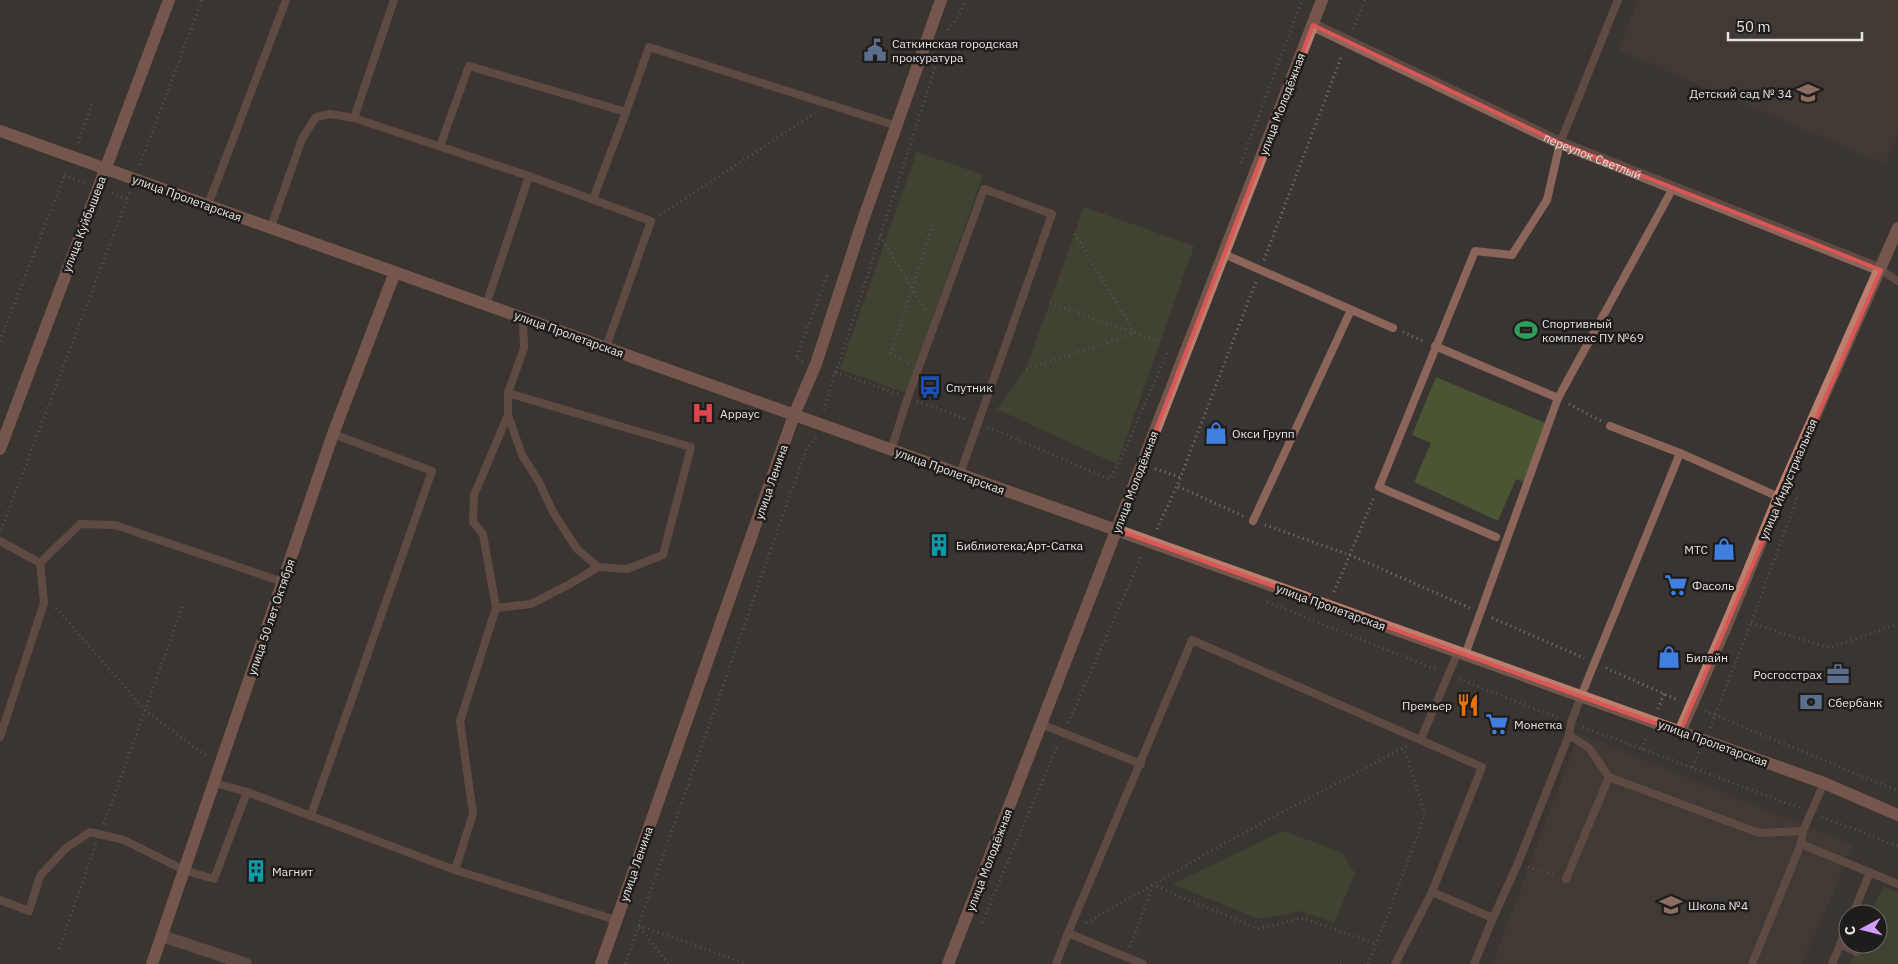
<svg xmlns="http://www.w3.org/2000/svg" width="1898" height="964" viewBox="0 0 1898 964" font-family="'IBM Plex Sans',sans-serif">
<style>
.built{fill:#493e38}
.green{fill:#495533}
.lines{fill:none;stroke-linecap:round;stroke-linejoin:round}
.path{stroke:#7b7774;stroke-width:3;stroke-dasharray:1 4;stroke-linecap:butt}
.lane{stroke:#8c655a;stroke-width:8}
.street{stroke:#8c655a;stroke-width:12}
.secondary{stroke:#bc7e6d;stroke-width:12}
.marked{fill:none;stroke:#da5756;stroke-width:4;stroke-linejoin:round}
.labels{text-anchor:middle;dominant-baseline:central;stroke-width:5;stroke-linejoin:round;paint-order:stroke}
.poi-label{font-size:12px;fill:#e6e3e1;stroke:#1f1d1c;text-anchor:start}
.street-label{font-size:12px;fill:#e6e3e1;stroke:#1f1d1c}
</style>
<rect width="100%" height="100%" fill="#3a3532"/>
<g class="built">
<polygon points="1638,0 1898,0 1898,135 1885,164 1618,50"/>
<polygon points="1579,734 1854,845 1802,964 1492,964"/>
</g>
<g class="green">
<polygon points="917,152 983,175 906,393 840,369"/>
<polygon points="1084,207 1194,246 1117,464 997,409 1026,369"/>
<polygon points="1436,377 1548,424 1524,482 1516,479 1498,521 1414,482 1431,443 1412,435"/>
<polygon points="1283,831 1341,852 1355,873 1334,923 1301,911 1259,919 1173,884"/>
<polygon points="1883,886 1898,892 1898,964 1850,964 1859,944 1878,944 1878,914 1871,914"/>
</g>
<g class="lines">
<g class="path">
<polyline points="1353,29 1365,0"/>
<polyline points="948,30 961,12 965,0"/>
<polyline points="78,143 93,101"/>
<polyline points="1241,163 1302,0"/>
<polyline points="140,165 202,0"/>
<polyline points="64,176 85,183"/>
<polyline points="112,193 127,199"/>
<polyline points="660,215 815,113"/>
<polyline points="880,236 926,311"/>
<polyline points="1264,260 1342,55"/>
<polyline points="1050,303 1160,342"/>
<polyline points="1403,332 1425,342"/>
<polyline points="0,341 67,169"/>
<polyline points="803,361 796,359 828,273"/>
<polyline points="909,363 891,354 933,224"/>
<polyline points="1026,369 1135,333 1074,233"/>
<polyline points="898,394 836,372 937,62"/>
<polyline points="917,401 968,420"/>
<polyline points="1569,404 1601,421"/>
<polyline points="824,410 835,371"/>
<polyline points="988,427 1110,479 1122,456 1168,351"/>
<polyline points="1155,469 1180,477"/>
<polyline points="1243,516 1177,486 1257,279"/>
<polyline points="1265,525 1350,555 1470,608"/>
<polyline points="1157,529 1177,486"/>
<polyline points="1,530 130,192"/>
<polyline points="1334,592 1374,497"/>
<polyline points="1267,602 1437,670"/>
<polyline points="56,608 145,710 208,757"/>
<polyline points="1492,618 1584,658"/>
<polyline points="1751,623 1829,648 1898,624"/>
<polyline points="1606,668 1678,700"/>
<polyline points="1459,679 1561,719"/>
<polyline points="1658,709 1664,694"/>
<polyline points="1705,711 1898,791"/>
<polyline points="1068,723 1142,555"/>
<polyline points="1583,727 1800,808"/>
<polyline points="1710,728 1751,623 1797,498"/>
<polyline points="1642,749 1647,736"/>
<polyline points="1692,767 1699,752"/>
<polyline points="1822,817 1898,846"/>
<polyline points="104,824 183,605"/>
<polyline points="1528,867 1556,876"/>
<polyline points="982,923 1058,744"/>
<polyline points="1086,923 1234,838 1407,746"/>
<polyline points="1130,947 1153,885 1258,929 1303,918 1376,944"/>
<polyline points="59,949 96,844"/>
<polyline points="625,964 807,447 817,437"/>
<polyline points="668,964 638,925 747,964"/>
<polyline points="1340,964 1344,964"/>
<polyline points="1368,964 1387,917 1425,815 1404,748"/>
</g>
<g class="lane">
<polyline points="354,118 529,176 486,305"/>
<polyline points="440,146 469,66 626,112 649,47 897,126"/>
<polyline points="529,176 651,221 606,347"/>
<polyline points="593,199 626,112"/>
<polyline points="208,205 286,0"/>
<polyline points="271,227 302,139 316,117 330,114 354,118 394,0"/>
<polyline points="1224,254 1393,328"/>
<polyline points="1881,270 1898,281"/>
<polyline points="1435,346 1558,398"/>
<polyline points="508,393 691,447 663,555 627,569 598,567 577,549 553,512 539,482 522,455 508,415 508,393 524,348 523,318"/>
<polyline points="1610,426 1680,453"/>
<polyline points="891,450 908,397 984,189 1052,214 960,474"/>
<polyline points="1253,521 1351,310"/>
<polyline points="1496,537 1379,487 1475,251 1512,255 1547,200 1560,143 1618,0"/>
<polyline points="0,541 40,563 44,603 0,737"/>
<polyline points="40,563 80,524 115,525 283,582"/>
<polyline points="496,608 483,534 473,522 474,495 508,415"/>
<polyline points="1465,655 1558,398 1673,188"/>
<polyline points="1041,724 1141,764"/>
<polyline points="1421,739 1458,652"/>
<polyline points="1609,777 1759,833 1803,831 1824,783"/>
<polyline points="215,783 247,792 455,870 616,920"/>
<polyline points="311,815 432,471 333,434"/>
<polyline points="1801,844 1898,884"/>
<polyline points="455,870 473,814 460,721 496,608 531,604 570,584 598,567"/>
<polyline points="1566,879 1609,777 1589,748 1569,735"/>
<polyline points="0,900 29,911 40,876 66,848 90,832 124,840 184,870 214,879 247,792"/>
<polyline points="1853,914 1870,872"/>
<polyline points="1068,933 1192,640 1482,767 1432,892"/>
<polyline points="1840,944 1856,952"/>
<polyline points="1056,964 1068,933 1143,964"/>
<polyline points="1395,964 1432,892 1493,918 1518,863 1569,735 1571,723 1581,696 1680,453 1779,497"/>
<polyline points="1474,964 1493,918"/>
<polyline points="1752,964 1801,844 1803,831"/>
<polyline points="1832,964 1848,926"/>
</g>
<g class="street">
<path id="s1" d="M1313,25L1560,143L1881,270"/>
<polyline points="162,936 246,964"/>
</g>
<g class="secondary">
<polyline points="0,131 1824,783 1898,815"/>
<polyline points="0,449 169,0"/>
<polyline points="1680,732 1730,617 1779,497 1898,228"/>
<polyline points="152,964 333,434 395,272"/>
<polyline points="601,964 794,415 816,364 864,217 941,0"/>
<polyline points="948,964 1322,0"/>
</g>
</g>
<path d="M0 0H1898V964H0ZM1313,25L1560,143L1881,270L1680,732L1117,530Z" fill="#3a3532" fill-opacity=".55" fill-rule="evenodd"/>
<path class="marked" d="M1313,25L1560,143L1881,270L1680,732L1117,530Z"/>
<defs>
<symbol id="civic-bare" viewBox="-9 -9 18 18"><path d="M-.6-6.5H3V-4.5H.6V-3L4-1V1h2V6H-6V1h2V-1L-.6-3ZM-1.2 2.5V6h2.4V2.5Z" fill="#5c6f8a" stroke="#1f1d1c" stroke-width="2.5" paint-order="stroke"/></symbol>
<symbol id="school-bare" viewBox="-9 -9 18 18"><path d="M0-5L7-2L0 1L-7-2ZM-4 1L0 2.5L4 1V4Q0 6-4 4Z" fill="#8d6e63" stroke="#1f1d1c" stroke-width="2.5" paint-order="stroke"/></symbol>
<symbol id="stadium-bare" viewBox="-9 -9 18 18"><path d="M0-5a6.5 5 0 1 0 0 10a6.5 5 0 1 0 0-10ZM-3.5-1.8h7v3.6h-7Z" fill="#2e9e5b" stroke="#1f1d1c" stroke-width="2.5" paint-order="stroke"/></symbol>
<symbol id="bus-bare" viewBox="-9 -9 18 18"><path d="M-5-6H5V4H4V6H2V4H-2V6H-4V4H-5ZM-3.5-4V0h7V-4ZM-3.5 1.2v1.5H-2V1.2ZM2 1.2v1.5H3.5V1.2Z" fill="#1a4fb4" stroke="#1f1d1c" stroke-width="2.5" paint-order="stroke"/></symbol>
<symbol id="hospital-bare" viewBox="-9 -9 18 18"><path d="M-5-5h3v3.5h4V-5h3V5h-3V1.5h-4V5h-3Z" fill="#e0444e" stroke="#1f1d1c" stroke-width="2.5" paint-order="stroke"/></symbol>
<symbol id="shop-bare" viewBox="-9 -9 18 18"><path d="M-5-2.5h2.3a2.7 3.5 0 0 1 5.4 0H5L5.5 6h-11ZM-1.5-2.5h3a1.5 2.3 0 0 0-3 0Z" fill="#3f7fe0" stroke="#1f1d1c" stroke-width="2.5" paint-order="stroke"/></symbol>
<symbol id="building-bare" viewBox="-9 -9 18 18"><path d="M-4-6H4V6H1V3H-1V6H-4ZM-2.5-4.3h1.7v1.8h-1.7ZM.8-4.3h1.7v1.8H.8ZM-2.5-1h1.7V.8h-1.7ZM.8-1h1.7V.8H.8Z" fill="#0f9aa8" stroke="#1f1d1c" stroke-width="2.5" paint-order="stroke"/></symbol>
<symbol id="supermarket-bare" viewBox="-9 -9 18 18"><path d="M-6-5.5h2.5l.6 2H6L4.5 2H-2.5L-4.4-4H-6ZM-1.5 3.2a1.3 1.3 0 1 0 .1 0ZM3 3.2a1.3 1.3 0 1 0 .1 0Z" fill="#3f7fe0" stroke="#1f1d1c" stroke-width="2.5" paint-order="stroke"/></symbol>
<symbol id="office-bare" viewBox="-9 -9 18 18"><path d="M-6-3h4V-5.5h4V-3h4V5H-6ZM-1-4.5V-3h2v-1.5ZM-6 0V1H6V0Z" fill="#5c6f8a" stroke="#1f1d1c" stroke-width="2.5" paint-order="stroke"/></symbol>
<symbol id="bank-bare" viewBox="-9 -9 18 18"><path d="M-6-4H6V4H-6ZM0-2.3a2.3 2.3 0 1 0 0 4.6a2.3 2.3 0 1 0 0-4.6Z" fill="#5c6f8a" stroke="#1f1d1c" stroke-width="2.5" paint-order="stroke"/></symbol>
<symbol id="restaurant-bare" viewBox="-9 -9 18 18"><path d="M-5-6h1v4h1v-4h1v4h1v-4h1v5L-1.5 .5V6h-2V.5L-5-1ZM5-6V6H3V1.5H1.5Q1.5-4 5-6Z" fill="#e8710a" stroke="#1f1d1c" stroke-width="2.5" paint-order="stroke"/></symbol>
</defs>
<g fill-rule="evenodd">
<use href="#civic-bare" x="859" y="34" width="32" height="32"/>
<use href="#school-bare" x="1792" y="77" width="32" height="32"/>
<use href="#stadium-bare" x="1510" y="314" width="32" height="32"/>
<use href="#bus-bare" x="914" y="371" width="32" height="32"/>
<use href="#hospital-bare" x="687" y="397" width="32" height="32"/>
<use href="#shop-bare" x="1200" y="417" width="32" height="32"/>
<use href="#building-bare" x="923" y="529" width="32" height="32"/>
<use href="#shop-bare" x="1708" y="533" width="32" height="32"/>
<use href="#supermarket-bare" x="1660" y="569" width="32" height="32"/>
<use href="#shop-bare" x="1653" y="641" width="32" height="32"/>
<use href="#office-bare" x="1822" y="658" width="32" height="32"/>
<use href="#bank-bare" x="1795" y="686" width="32" height="32"/>
<use href="#restaurant-bare" x="1452" y="689" width="32" height="32"/>
<use href="#supermarket-bare" x="1481" y="708" width="32" height="32"/>
<use href="#building-bare" x="240" y="855" width="32" height="32"/>
<use href="#school-bare" x="1655" y="889" width="32" height="32"/>
</g>
<g class="labels">
<g class="poi-label">
<text x="892" y="43">Саткинская городская<tspan x="892" dy="14">прокуратура</tspan></text>
<text x="1792" y="93" text-anchor="end">Детский сад № 34</text>
<text x="1542" y="323">Спортивный<tspan x="1542" dy="14">комплекс ПУ №69</tspan></text>
<text x="946" y="387">Спутник</text>
<text x="720" y="413">Арраус</text>
<text x="1232" y="433">Окси Групп</text>
<text x="956" y="545">Библиотека;Арт-Сатка</text>
<text x="1708" y="549" text-anchor="end">МТС</text>
<text x="1692" y="585">Фасоль</text>
<text x="1686" y="657">Билайн</text>
<text x="1822" y="674" text-anchor="end">Росгосстрах</text>
<text x="1828" y="702">Сбербанк</text>
<text x="1452" y="705" text-anchor="end">Премьер</text>
<text x="1514" y="724">Монетка</text>
<text x="272" y="871">Магнит</text>
<text x="1688" y="905">Школа №4</text>
</g>
<g class="street-label">
<text transform="translate(1282 104) rotate(-69)">улица Молодёжная</text>
<text stroke="none"><textPath href="#s1" startOffset="309">переулок Светлый</textPath></text>
<text transform="translate(187 198) rotate(20)">улица Пролетарская</text>
<text transform="translate(84 224) rotate(-69)">улица Куйбышева</text>
<text transform="translate(569 334) rotate(20)">улица Пролетарская</text>
<text transform="translate(950 471) rotate(20)">улица Пролетарская</text>
<text transform="translate(1788 479) rotate(-67)">улица Индустриальная</text>
<text transform="translate(771 482) rotate(-71)">улица Ленина</text>
<text transform="translate(1135 482) rotate(-69)">улица Молодёжная</text>
<text transform="translate(1331 607) rotate(20)">улица Пролетарская</text>
<text transform="translate(271 617) rotate(-71)">улица 50 лет Октября</text>
<text transform="translate(1713 743) rotate(20)">улица Пролетарская</text>
<text transform="translate(989 860) rotate(-69)">улица Молодёжная</text>
<text transform="translate(636 864) rotate(-71)">улица Ленина</text>
</g>
</g>
<g transform="translate(1863 929) rotate(263)"><circle r="24" fill="#1f1d1c" stroke="#6f6c6b"/>
<path d="M0-4L9 19L0 12L-9 19Z" fill="#d39cfc"/>
<text y="-8" font-size="14" font-weight="bold" text-anchor="middle" fill="#e6e3e1">С</text>
</g>
<path d="M1728 32v8h134v-8" fill="none" stroke="#e6e3e1" stroke-width="2.5"/>
<text x="1736" y="32" font-size="15" fill="#e6e3e1" stroke="#1f1d1c" stroke-width="4" paint-order="stroke">50 m</text>
</svg>
